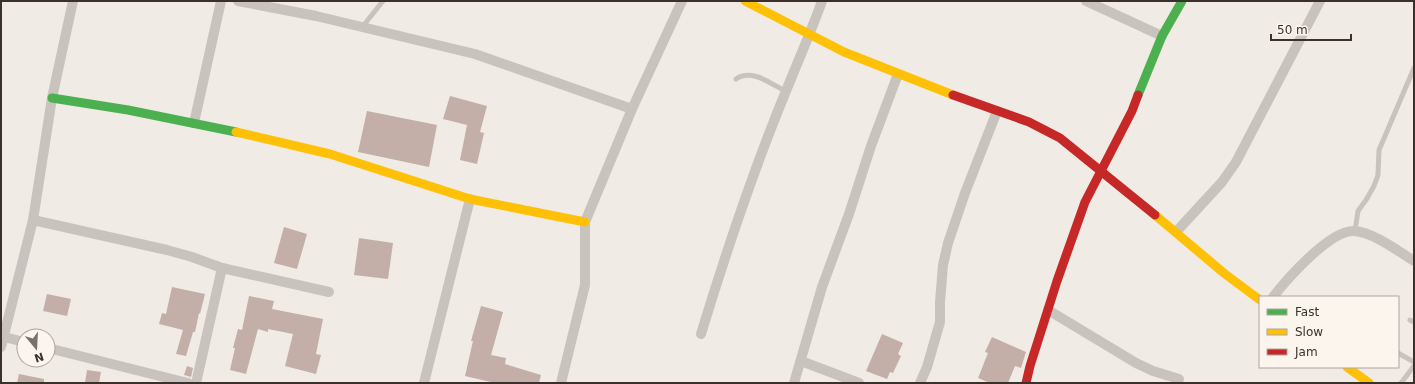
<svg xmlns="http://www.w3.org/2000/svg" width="1415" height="384" viewBox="0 0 1415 384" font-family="'DejaVu Sans',sans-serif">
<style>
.building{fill:#c3afa7}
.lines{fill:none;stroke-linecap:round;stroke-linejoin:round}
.lane{stroke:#c9c3be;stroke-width:5}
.street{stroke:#c9c3be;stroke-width:10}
.fast{stroke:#4caf50;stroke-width:9}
.slow{stroke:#ffc107;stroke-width:9}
.jam{stroke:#c62828;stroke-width:9}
</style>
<rect width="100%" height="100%" fill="#f0ebe5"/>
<g class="building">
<polygon points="450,96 487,106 480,132 484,133 477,164 460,160 467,125 443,119"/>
<polygon points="367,111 437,125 429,167 358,152"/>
<polygon points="284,227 307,234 297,269 274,263"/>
<polygon points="359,238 393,243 388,279 354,275"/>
<polygon points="172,287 205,294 200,314 199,313 195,332 193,332 186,356 176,354 183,330 159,324 162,313 166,314"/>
<polygon points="47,294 71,299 67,316 43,311"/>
<polygon points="249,296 274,301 272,309 323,319 316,354 321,355 316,374 285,366 293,334 268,329 268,332 258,329 246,374 230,370 235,348 233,348 238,329 242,330"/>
<polygon points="481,306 503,312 491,355 506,358 505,364 541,375 539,383 495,383 465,376 473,341 471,341"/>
<polygon points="882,334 903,343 898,354 901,356 893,373 890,372 887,379 866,371"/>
<polygon points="992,337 1026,352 1021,368 1015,366 1008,383 990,383 978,378 988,353 985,352"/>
<polygon points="187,366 193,368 191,377 184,375"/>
<polygon points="87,370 101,372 99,383 85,383"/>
<polygon points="19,374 44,379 44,383 17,383"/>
</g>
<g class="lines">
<g class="lane">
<polyline points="363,26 383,1"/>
<path d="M736,79C752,68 771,84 785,91"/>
<polyline points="1355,231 1358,211 1366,200 1374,186 1378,175 1379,150 1414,68"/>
<polyline points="1410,320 1414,322"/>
<polyline points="1398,353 1414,362"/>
<polyline points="1401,383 1414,366"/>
</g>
<g class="street">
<polyline points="238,1 316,16 475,54 632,109"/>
<polyline points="1086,1 1162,36"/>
<polyline points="194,123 221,1"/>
<polyline points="33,220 167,250 192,257 222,268 329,292"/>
<polyline points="1176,232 1222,182 1236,162 1320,1"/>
<path d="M1273,297C1287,279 1330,230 1354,231C1373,232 1398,251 1414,261"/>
<polyline points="1048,310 1136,363 1153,371 1179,379"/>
<path d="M701,334C726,252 753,171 786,91C798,61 811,32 822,1"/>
<polyline points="4,337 24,342"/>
<polyline points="1,347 33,220 52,98 73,1"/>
<polyline points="48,348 188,383"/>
<polyline points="801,361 859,383"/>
<polyline points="196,383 222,268"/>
<polyline points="424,383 470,199"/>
<polyline points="561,383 585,285 585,222 632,109 682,1"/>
<polyline points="794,383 822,287 849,214 871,146 898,74"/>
<polyline points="920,383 927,367 940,322 940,302 943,265 948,243 965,193 997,111"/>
</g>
<g class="fast">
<polyline points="1138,95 1162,36 1182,1"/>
<polyline points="52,98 128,110 236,132"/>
</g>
<g class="slow">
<polyline points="745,1 844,52 953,95"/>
<polyline points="236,132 330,154 470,199 585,222"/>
<polyline points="1155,215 1225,274 1260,300"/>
<polyline points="1347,367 1369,383"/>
</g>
<g class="jam">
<polyline points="953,95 1029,122 1060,138 1155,215"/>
<polyline points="1026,383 1030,366 1057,281 1085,202 1132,111 1138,95"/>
</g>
</g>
<rect width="1415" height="384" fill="none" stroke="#3b302b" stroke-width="4"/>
<rect x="1259" y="296" width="140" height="72" fill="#fbf5ee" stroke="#aea6a0"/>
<rect x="1267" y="309" width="20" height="6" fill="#4caf50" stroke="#aea6a0"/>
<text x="1295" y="316" font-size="12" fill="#3b302b">Fast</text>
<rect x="1267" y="329" width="20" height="6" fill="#ffc107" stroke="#aea6a0"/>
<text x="1295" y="336" font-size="12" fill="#3b302b">Slow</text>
<rect x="1267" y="349" width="20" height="6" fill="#c62828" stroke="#aea6a0"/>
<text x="1295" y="356" font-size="12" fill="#3b302b">Jam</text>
<g transform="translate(36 348) rotate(162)"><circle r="19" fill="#fbf5ee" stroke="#aea6a0"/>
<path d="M0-3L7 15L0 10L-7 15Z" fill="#7a716c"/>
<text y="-6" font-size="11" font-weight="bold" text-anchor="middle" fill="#3b302b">N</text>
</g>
<path d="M1271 34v6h80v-6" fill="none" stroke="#3b302b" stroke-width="2"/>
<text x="1277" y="34" font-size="12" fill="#3b302b" stroke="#fbf5ee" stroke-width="3" paint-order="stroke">50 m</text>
</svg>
